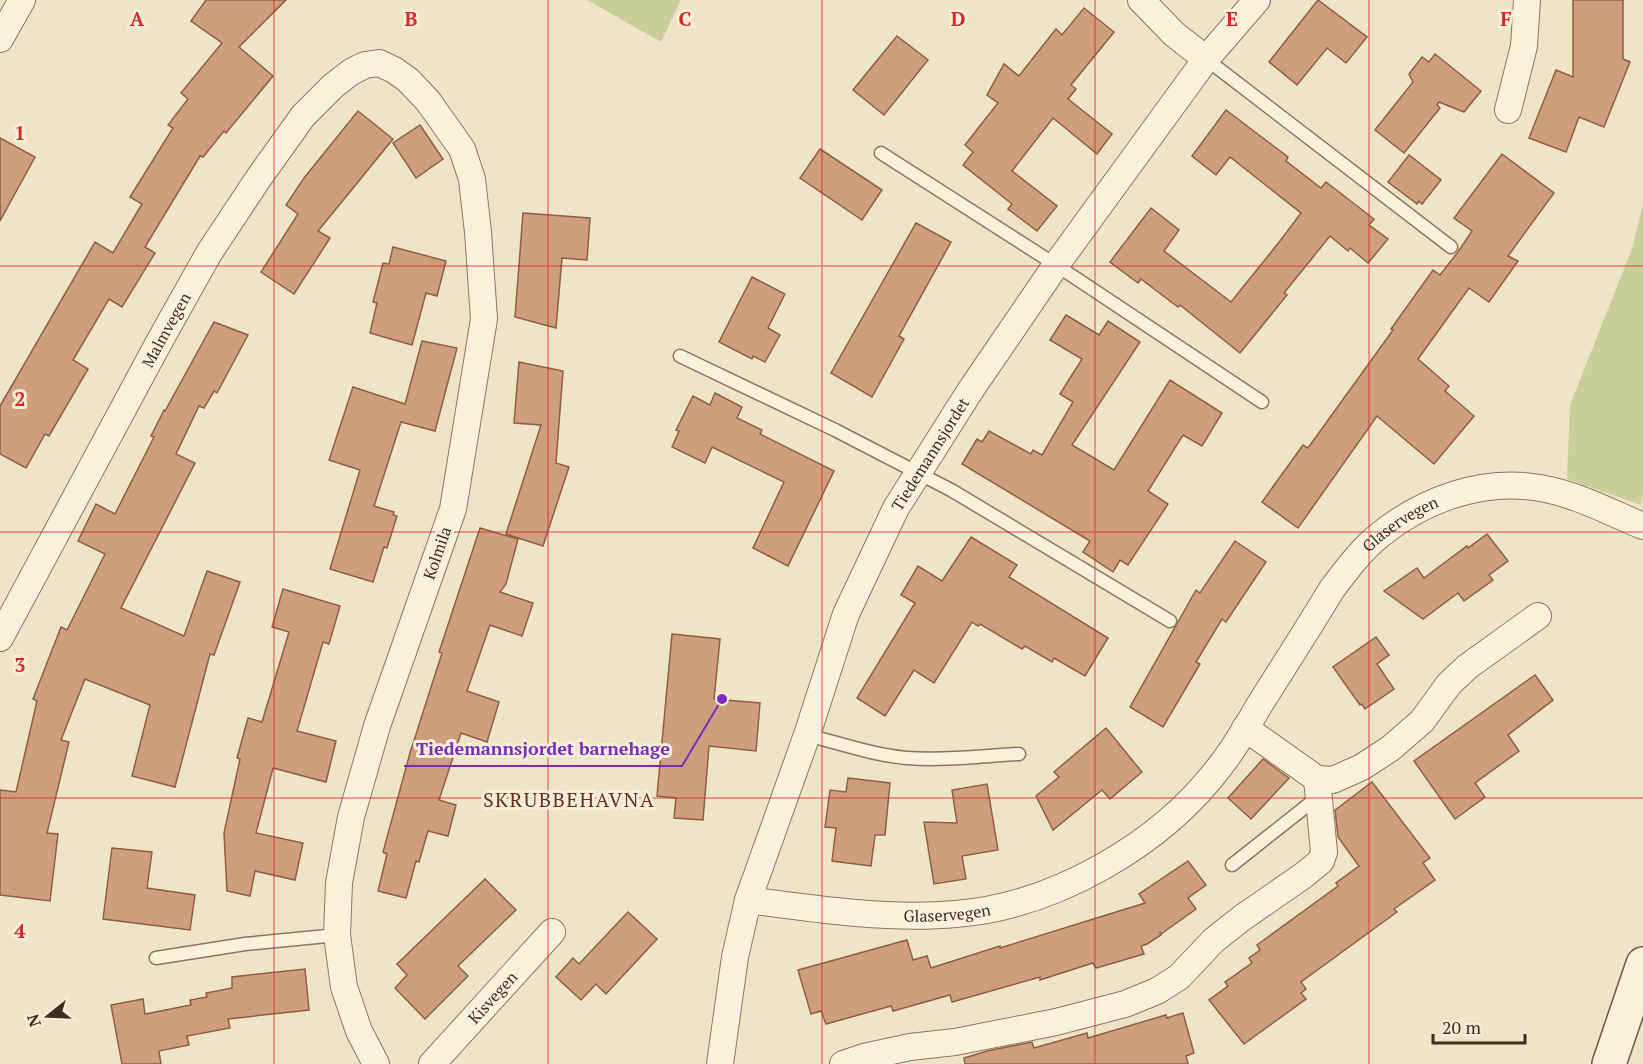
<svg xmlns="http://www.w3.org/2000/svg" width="1643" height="1064" viewBox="0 0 1643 1064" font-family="'PT Serif',serif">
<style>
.green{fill:#c9cf9b}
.building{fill:#cf9f7d;stroke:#8d5f41;stroke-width:1.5}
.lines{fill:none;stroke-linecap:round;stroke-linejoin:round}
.lane-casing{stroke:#8d765c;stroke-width:15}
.street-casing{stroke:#8d765c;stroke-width:28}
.secondary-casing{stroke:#6f573f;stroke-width:36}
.lane{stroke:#faf1dc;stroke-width:12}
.street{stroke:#faf1dc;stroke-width:26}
.secondary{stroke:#faf1dc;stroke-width:33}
.grid{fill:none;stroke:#d62828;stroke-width:1.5;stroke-opacity:0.55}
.labels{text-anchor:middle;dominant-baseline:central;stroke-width:6;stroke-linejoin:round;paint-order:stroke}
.street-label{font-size:16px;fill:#3d2e20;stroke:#f7eed8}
.quarter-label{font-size:20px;letter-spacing:1.5px;fill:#6b2e1e;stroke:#f7eed8}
.grid-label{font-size:20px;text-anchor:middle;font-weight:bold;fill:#d62828;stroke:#f7eed8;stroke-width:6;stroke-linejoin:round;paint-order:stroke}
.leader{fill:none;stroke:#7b2cbf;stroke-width:2}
.callout-dot{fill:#7b2cbf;stroke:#f7eed8;stroke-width:2}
.callout-label{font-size:18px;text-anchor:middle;font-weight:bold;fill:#7b2cbf;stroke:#f7eed8;stroke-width:6;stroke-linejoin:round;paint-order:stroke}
</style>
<rect width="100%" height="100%" fill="#f0e4c8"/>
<g class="green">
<polygon points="587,0 681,0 661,42"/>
<polygon points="1643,204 1643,493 1641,505 1567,479 1570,405 1633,246"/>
</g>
<g class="building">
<polygon points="206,0 286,0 239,47 273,76 226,133 224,131 203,157 200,156 145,247 155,253 122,307 109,299 73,360 88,369 49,436 45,434 26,468 0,454 0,406 95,242 113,253 142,204 130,197 173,128 168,125 188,99 181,93 222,43 191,21"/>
<polygon points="1318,0 1367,37 1346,63 1327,48 1297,85 1269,62"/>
<polygon points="1573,0 1623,0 1623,59 1630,62 1604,127 1579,117 1566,152 1529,138 1556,70 1573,77"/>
<polygon points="1084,8 1114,32 1071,85 1076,89 1068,99 1112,134 1097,154 1053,118 1012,171 1057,206 1037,231 1008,209 1012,204 963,165 973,152 965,145 998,103 987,95 1004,64 1019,76 1056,29 1062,35"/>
<polygon points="897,36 928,60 884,115 853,90"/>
<polygon points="1435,54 1481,91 1464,112 1439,102 1437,105 1440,108 1404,153 1375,130 1413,82 1409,74 1422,57 1429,62"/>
<polygon points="1226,110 1288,157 1286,161 1321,188 1326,182 1374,219 1369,225 1388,239 1368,263 1350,248 1348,251 1330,236 1284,293 1287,295 1240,353 1180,305 1178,307 1141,279 1138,283 1110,262 1151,208 1179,230 1164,251 1231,302 1280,241 1301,213 1230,157 1216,175 1192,156"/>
<polygon points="358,111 393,139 318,231 330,238 294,294 261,272 298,214 286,205 304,178"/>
<polygon points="420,125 443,159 416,178 393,143"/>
<polygon points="0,138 35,157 0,221"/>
<polygon points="820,149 882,190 862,220 800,178"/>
<polygon points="1502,154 1554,193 1508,256 1518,261 1489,302 1469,288 1418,359 1449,386 1445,391 1474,416 1434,464 1377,416 1298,528 1262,502 1303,445 1308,448 1393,330 1391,329 1433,270 1440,275 1458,252 1472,231 1454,218"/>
<polygon points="1409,155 1441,180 1422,204 1419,201 1417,204 1388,182"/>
<polygon points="523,213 590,218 587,260 562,258 556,328 515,317"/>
<polygon points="916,223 951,242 899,336 904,339 872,397 831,373"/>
<polygon points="393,247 446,261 437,296 426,293 412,345 370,333 377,303 373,302 383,263 389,264"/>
<polygon points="752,277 785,294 768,328 780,335 765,362 753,356 752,359 719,342"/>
<polygon points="1066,315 1099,335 1108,321 1140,342 1072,445 1114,470 1170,380 1222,413 1202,446 1183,435 1148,491 1168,504 1128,565 1120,560 1113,572 1083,552 1090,541 962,464 977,439 982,442 989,431 1031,454 1033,450 1042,455 1073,402 1060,394 1082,359 1050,340"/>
<polygon points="214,322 248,335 217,393 214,391 204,408 199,406 176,454 195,463 121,608 184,636 207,571 240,582 214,655 210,654 175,787 132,776 150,705 85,679 61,740 69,742 47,833 58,834 50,901 0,895 0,790 16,792 37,701 33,699 61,627 67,630 105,554 78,541 96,504 115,514 154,437 151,436 164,410 165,411"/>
<polygon points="422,341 457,348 435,431 401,422 374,506 394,512 393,515 397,516 387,548 384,547 373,582 330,569 360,470 329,460 353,387 405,404"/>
<polygon points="519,362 563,371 556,463 569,467 543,546 506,534 541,425 514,423"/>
<polygon points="715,393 742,407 737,418 762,430 760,434 834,471 788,566 753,548 784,482 712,447 705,463 672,447 679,431 676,430 693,396 710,405"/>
<polygon points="480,528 518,539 506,584 500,592 533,603 522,636 490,625 467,691 499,702 487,742 461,733 439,800 456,805 448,836 428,831 419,862 416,861 406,898 378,891 387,854 383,852 410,753 442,653 439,652"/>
<polygon points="1487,534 1508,561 1489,575 1493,580 1464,601 1458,593 1423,619 1384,591 1417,568 1424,578 1467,546 1468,548"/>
<polygon points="971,537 1017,565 1009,577 1108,638 1085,676 1054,658 1052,662 1025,646 1022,649 980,624 978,626 972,622 934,683 914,670 885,716 857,698 915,603 901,595 918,566 942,581"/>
<polygon points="1235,541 1266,562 1226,622 1222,619 1196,662 1200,664 1163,727 1130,707 1196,590 1200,593"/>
<polygon points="283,589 340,606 329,644 323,642 297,731 336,741 326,782 273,768 256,833 303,843 295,880 255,871 250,896 227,891 224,833 240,759 237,758 248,718 262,722 289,632 272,627"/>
<polygon points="672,634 720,639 714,699 760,703 756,751 709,746 703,820 674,818 676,798 657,796"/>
<polygon points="1376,637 1389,655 1377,664 1394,689 1365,709 1362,704 1360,705 1333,667"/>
<polygon points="1535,675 1553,700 1508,735 1519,751 1475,783 1485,797 1455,819 1414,761"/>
<polygon points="1106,728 1142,772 1110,799 1102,790 1053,830 1036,796 1059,777 1054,772"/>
<polygon points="1263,759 1289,778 1251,819 1228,798"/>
<polygon points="848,778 890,783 885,835 875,835 871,866 832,861 836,828 825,827 830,790 846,792"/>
<polygon points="1372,782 1430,858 1423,863 1435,880 1394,909 1397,912 1301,982 1306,989 1301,993 1306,999 1244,1044 1209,1000 1228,986 1225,982 1252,963 1249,958 1260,950 1257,945 1338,886 1336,883 1359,866 1338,837 1335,810"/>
<polygon points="987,784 998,850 962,856 966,879 934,884 924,822 957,823 952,790"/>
<polygon points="112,848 152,852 147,888 195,895 190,930 103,919"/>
<polygon points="1188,861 1206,885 1188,898 1196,909 1161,934 1160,932 1161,935 1147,944 1141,946 1144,954 1096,968 1093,963 1040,980 1040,977 952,1002 950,995 893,1011 891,1006 826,1024 821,1011 811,1014 798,970 907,940 913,960 927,956 931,968 1000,946 1000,948 1145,903 1139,894"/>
<polygon points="485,879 516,910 458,966 468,976 425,1019 395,988 407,975 397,964"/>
<polygon points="628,912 657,939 606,994 596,984 581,1000 556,977 573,958 579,964"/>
<polygon points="305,969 309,1010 228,1019 230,1028 187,1036 189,1045 159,1051 161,1064 122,1064 111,1005 143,999 145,1014 191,1005 190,1000 207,997 206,993 232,988 232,977"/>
<polygon points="1183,1013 1194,1053 1186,1056 1188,1064 965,1064 964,1058 987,1051 1032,1042 1034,1048 1087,1033 1088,1038 1166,1015 1167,1018"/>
</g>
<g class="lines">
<defs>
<g id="lane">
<polyline points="1206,59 1451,247"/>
<polyline points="881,153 1056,265 1262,402"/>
<polyline points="680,356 835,430 951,490 1170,621"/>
<path d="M807,735C839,743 873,755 907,758C944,761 982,756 1019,754"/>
<polyline points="1232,865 1318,797"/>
<polyline points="156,958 245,944 337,935"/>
</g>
<g id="street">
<polyline points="1141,0 1174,34 1206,59"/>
<polyline points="0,39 22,0"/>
<polyline points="1508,110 1524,46 1527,0"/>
<path id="s1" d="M0,638L158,344L209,253L258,179L303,116L333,86L351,72L365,65L379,63L394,70L408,80L428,101L462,149L472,179L478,232L484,319L453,509L377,726L351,817L339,883L337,935L344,987L359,1031L376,1064"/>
<polyline points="1245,728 1317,779"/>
<path id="s2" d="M748,900C814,909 889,920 956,914C1055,906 1162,844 1221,765C1236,746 1248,724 1260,704C1284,666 1309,627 1332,589C1347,569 1362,549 1381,534C1425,499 1483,478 1540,488C1576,494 1609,512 1643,526"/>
<path id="s3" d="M432,1064L552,932"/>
<path id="s4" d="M720,1064L735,957L748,900L807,735L846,614L896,508L970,391L1056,265L1206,59L1257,0"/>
<polyline points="843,1064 864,1057 910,1047 955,1042 1056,1022 1125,1004 1157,991 1179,977 1214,940 1242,918 1304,875 1321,861 1324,852 1317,779 1333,780 1362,767 1391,748 1422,721 1449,684 1467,667 1538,616"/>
</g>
<polyline id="secondary" points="1609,1064 1643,964"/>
</defs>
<use href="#lane" class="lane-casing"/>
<use href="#street" class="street-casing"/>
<use href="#secondary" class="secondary-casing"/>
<use href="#lane" class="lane"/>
<use href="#street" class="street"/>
<use href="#secondary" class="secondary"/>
</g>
<path class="grid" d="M274,0V1064M548,0V1064M822,0V1064M1095,0V1064M1369,0V1064M0,266H1643M0,532H1643M0,798H1643"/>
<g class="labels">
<g class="street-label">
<text stroke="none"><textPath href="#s1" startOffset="350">Malmvegen</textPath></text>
<text stroke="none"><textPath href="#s4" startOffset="650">Tiedemannsjordet</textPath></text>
<text stroke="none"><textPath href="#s2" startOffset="825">Glaservegen</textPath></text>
<text transform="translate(437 553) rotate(-71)">Kolmila</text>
<text stroke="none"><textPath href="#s2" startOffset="200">Glaservegen</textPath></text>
<text stroke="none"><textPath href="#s3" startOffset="90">Kisvegen</textPath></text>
</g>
<g class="quarter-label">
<text x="569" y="799">SKRUBBEHAVNA</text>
</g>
</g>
<g class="grid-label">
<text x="137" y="26">A</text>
<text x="411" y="26">B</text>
<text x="685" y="26">C</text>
<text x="958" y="26">D</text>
<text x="1232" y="26">E</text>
<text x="1506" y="26">F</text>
<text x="20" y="140">1</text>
<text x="20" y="406">2</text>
<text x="20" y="672">3</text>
<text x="20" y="938">4</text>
</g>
<path class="leader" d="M722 699L682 766H404"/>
<circle class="callout-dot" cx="722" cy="699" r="6"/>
<g class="callout-label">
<text x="543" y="755">Tiedemannsjordet barnehage</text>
</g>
<g transform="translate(48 1016) rotate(252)" stroke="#f7eed8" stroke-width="4.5" paint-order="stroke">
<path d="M0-4.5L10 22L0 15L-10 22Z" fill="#3d2e20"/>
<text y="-9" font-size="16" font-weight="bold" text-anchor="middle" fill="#3d2e20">N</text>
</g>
<path d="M1433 1034v9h92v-9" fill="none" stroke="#3d2e20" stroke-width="3"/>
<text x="1442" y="1034" font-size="18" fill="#3d2e20" stroke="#f7eed8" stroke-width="4.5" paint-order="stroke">20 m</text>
</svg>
